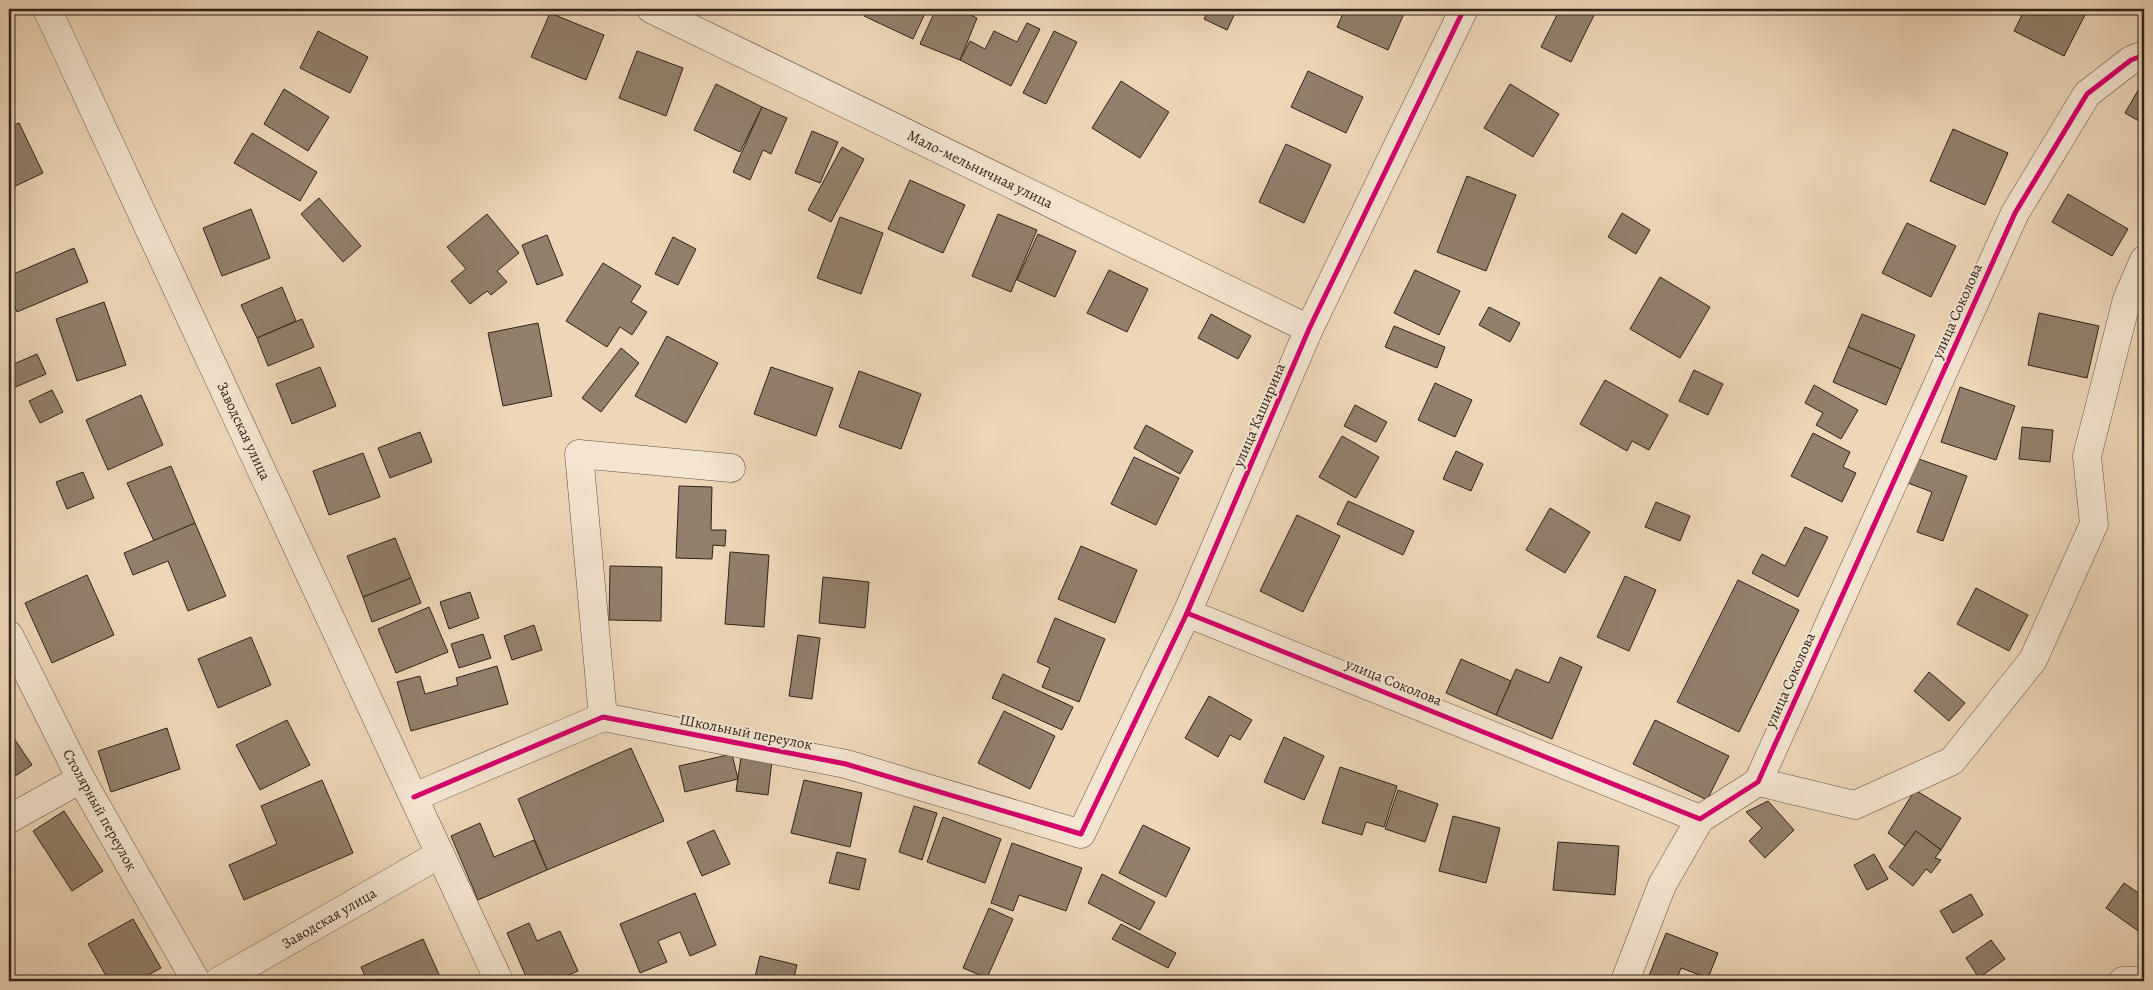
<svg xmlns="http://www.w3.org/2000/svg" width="2153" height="990" viewBox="0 0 2153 990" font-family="Alegreya,serif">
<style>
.building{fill:#91806d;stroke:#2d221c}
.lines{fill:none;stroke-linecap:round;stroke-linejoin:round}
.minor-casing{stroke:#5d4f43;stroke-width:29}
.minor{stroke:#f3e5d1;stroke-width:28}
.cycleway-casing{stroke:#f3e5d1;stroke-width:8}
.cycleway{stroke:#d6006c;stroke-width:5}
.labels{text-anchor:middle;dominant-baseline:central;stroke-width:4;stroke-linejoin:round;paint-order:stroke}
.street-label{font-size:15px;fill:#2d221c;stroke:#f3e5d1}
</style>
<rect width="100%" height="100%" fill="#edd7b8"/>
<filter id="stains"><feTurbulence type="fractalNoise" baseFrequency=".004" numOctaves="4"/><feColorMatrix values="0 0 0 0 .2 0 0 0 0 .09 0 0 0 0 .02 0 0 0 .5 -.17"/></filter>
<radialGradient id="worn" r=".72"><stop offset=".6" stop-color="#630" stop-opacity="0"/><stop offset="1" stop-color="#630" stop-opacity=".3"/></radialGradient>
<g class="building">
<polygon points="867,9 927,9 913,39 864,16"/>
<polygon points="936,9 957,9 977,18 960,60 920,44"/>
<polygon points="1209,9 1237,9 1227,30 1204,19"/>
<polygon points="1345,9 1363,9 1372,13 1374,9 1406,9 1388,50 1337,27"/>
<polygon points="1560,9 1597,9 1571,62 1541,47"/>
<polygon points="2025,9 2088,9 2064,56 2014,31"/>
<polygon points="550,13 604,35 586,80 531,57"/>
<polygon points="1027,23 1040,29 1011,86 960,60 970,41 985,49 994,31 1017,42"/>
<polygon points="318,31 368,57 350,93 300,68"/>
<polygon points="1054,31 1077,42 1046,104 1023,93"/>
<polygon points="637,51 683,68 666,116 619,98"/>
<polygon points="1308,71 1363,97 1346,133 1291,107"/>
<polygon points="2144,80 2144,124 2125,113"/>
<polygon points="1121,81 1169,112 1140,158 1092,128"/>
<polygon points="716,84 762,107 740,152 694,130"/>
<polygon points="1510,84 1559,114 1533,157 1484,128"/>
<polygon points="284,89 329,117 308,151 264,124"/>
<polygon points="762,107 787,118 771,154 763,150 750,180 733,172"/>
<polygon points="19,123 43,173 9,189 9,127"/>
<polygon points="1953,129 2008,153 1985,205 1930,181"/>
<polygon points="812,131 838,142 820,183 795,173"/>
<polygon points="252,133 317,172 300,201 234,163"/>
<polygon points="1286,144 1331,165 1304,223 1259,202"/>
<polygon points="842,147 864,159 831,222 808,210"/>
<polygon points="1467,176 1516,195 1486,271 1437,252"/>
<polygon points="910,180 965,205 943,253 888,229"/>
<polygon points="2068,194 2128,229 2112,256 2052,222"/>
<polygon points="319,198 361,246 343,262 301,214"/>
<polygon points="251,209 270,258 222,276 203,228"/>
<polygon points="1622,213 1650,230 1636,254 1608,237"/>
<polygon points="487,214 519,253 497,271 507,282 491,295 487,291 470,304 451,281 466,269 447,247"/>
<polygon points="998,214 1037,230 1011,292 972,276"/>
<polygon points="840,217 883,233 861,294 817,278"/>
<polygon points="1907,223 1956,246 1931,297 1882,273"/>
<polygon points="1038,234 1076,251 1055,297 1017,280"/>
<polygon points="547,235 563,275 537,285 522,245"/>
<polygon points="673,237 696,249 678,285 655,274"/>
<polygon points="74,248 88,282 17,312 9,293 9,276"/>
<polygon points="603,263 641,286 631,302 647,312 632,335 620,327 607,347 566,321"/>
<polygon points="1109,270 1148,289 1127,332 1087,313"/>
<polygon points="1415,270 1460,291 1439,335 1394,313"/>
<polygon points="1660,277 1710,307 1680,358 1630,329"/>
<polygon points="282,287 296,321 257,338 241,305"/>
<polygon points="104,302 126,365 77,381 56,319"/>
<polygon points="1489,307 1520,323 1510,342 1479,325"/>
<polygon points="2039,313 2099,326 2087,378 2028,365"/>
<polygon points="1211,314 1251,336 1238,359 1198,338"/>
<polygon points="1862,314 1915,335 1901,369 1848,347"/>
<polygon points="302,319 314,347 268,366 257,338"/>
<polygon points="538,323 552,396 503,406 488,333"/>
<polygon points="1394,326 1445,347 1437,368 1385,347"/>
<polygon points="667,336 718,363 686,423 635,396"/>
<polygon points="1848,347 1901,369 1886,405 1833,382"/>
<polygon points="621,348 639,363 601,412 582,398"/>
<polygon points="37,354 46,374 11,389 9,384 9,366"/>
<polygon points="320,367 336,406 292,424 276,384"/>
<polygon points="771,367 833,388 816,436 754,414"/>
<polygon points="1694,370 1723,384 1708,415 1679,401"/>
<polygon points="859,371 921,394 901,449 839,427"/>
<polygon points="1605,380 1668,415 1649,450 1632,441 1627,451 1580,424"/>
<polygon points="1435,383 1472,400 1455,437 1418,420"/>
<polygon points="1814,385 1858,410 1841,439 1816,425 1823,413 1805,403"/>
<polygon points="1960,387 2015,406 1996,460 1941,442"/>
<polygon points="52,390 63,412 40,423 29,401"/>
<polygon points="141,395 163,445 108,470 86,420"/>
<polygon points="1355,405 1387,422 1376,442 1344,426"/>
<polygon points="1146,425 1193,451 1180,474 1134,448"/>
<polygon points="2022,427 2053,430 2050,462 2019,459"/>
<polygon points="420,432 432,462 390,478 378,448"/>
<polygon points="1813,433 1850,452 1843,467 1856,473 1842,502 1791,476"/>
<polygon points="1342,436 1379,457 1356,498 1319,477"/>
<polygon points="1456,451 1483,464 1471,491 1443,479"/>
<polygon points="363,453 380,497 329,515 313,471"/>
<polygon points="1134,457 1179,478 1156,525 1111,504"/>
<polygon points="1916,458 1967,476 1943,541 1917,532 1932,492 1908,483"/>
<polygon points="171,466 195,523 154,541 127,483"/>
<polygon points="83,472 94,498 67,509 56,482"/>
<polygon points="679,486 712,487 711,530 726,530 725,546 713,545 712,559 676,558"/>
<polygon points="1348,501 1414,531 1403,555 1337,524"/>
<polygon points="1656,502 1690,516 1680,541 1645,527"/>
<polygon points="1550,508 1590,532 1565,573 1526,550"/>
<polygon points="1297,515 1340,536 1303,612 1260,591"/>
<polygon points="195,523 226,596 188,611 168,561 133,575 124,553"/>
<polygon points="1805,527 1828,537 1798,597 1752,573 1762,554 1785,566"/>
<polygon points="395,538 411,578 363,597 347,556"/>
<polygon points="1081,546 1137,570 1115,623 1058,599"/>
<polygon points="730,552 769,555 764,627 725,624"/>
<polygon points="610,566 662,567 661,621 609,620"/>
<polygon points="87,575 114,635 52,663 25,603"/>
<polygon points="1625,576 1656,590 1629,651 1597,637"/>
<polygon points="823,577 869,582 865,628 819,623"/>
<polygon points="411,578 421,603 372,622 363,597"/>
<polygon points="1738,580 1799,610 1739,732 1677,702"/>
<polygon points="1976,588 2028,615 2009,651 1957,624"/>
<polygon points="470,592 479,618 449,629 440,602"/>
<polygon points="429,607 448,652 396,673 378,629"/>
<polygon points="1055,618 1105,639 1079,702 1042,687 1050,668 1037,662"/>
<polygon points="534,625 542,650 512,660 504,636"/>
<polygon points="483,634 491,658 459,668 451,644"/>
<polygon points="798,635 820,638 812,699 789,696"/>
<polygon points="251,637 271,685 218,708 198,659"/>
<polygon points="1560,657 1582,667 1552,739 1496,715 1516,669 1549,683"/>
<polygon points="1461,659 1511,681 1496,715 1446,693"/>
<polygon points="497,666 508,704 411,731 397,682 420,676 425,694 458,685 456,678"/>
<polygon points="1929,672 1965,703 1949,721 1914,691"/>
<polygon points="1003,674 1073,707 1062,730 992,698"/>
<polygon points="1209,696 1252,720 1240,740 1230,735 1218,757 1185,738"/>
<polygon points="1004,711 1055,736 1030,789 978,763"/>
<polygon points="287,720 310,765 260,790 236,745"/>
<polygon points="1655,720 1729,756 1707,800 1633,764"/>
<polygon points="167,728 180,769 111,792 98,751"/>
<polygon points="9,731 32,765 9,780"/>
<polygon points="1284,737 1324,756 1304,800 1264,782"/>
<polygon points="631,748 664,821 547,870 518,799"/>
<polygon points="732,754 738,779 685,792 679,766"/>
<polygon points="741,757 772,761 768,795 736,791"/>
<polygon points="1340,767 1397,786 1384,827 1366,822 1362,835 1322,823"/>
<polygon points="322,780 353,853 244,900 229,865 277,844 261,806"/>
<polygon points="804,780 862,793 850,847 791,833"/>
<polygon points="1398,790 1438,804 1425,842 1385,829"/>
<polygon points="1915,790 1961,818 1941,850 1916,831 1905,846 1888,833"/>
<polygon points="1768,801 1794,830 1765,858 1749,841 1762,828 1746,812"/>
<polygon points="914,806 937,813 922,860 899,852"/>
<polygon points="64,811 103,871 72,891 33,831"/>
<polygon points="1453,816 1500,828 1486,883 1439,871"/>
<polygon points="943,817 1001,839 985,883 927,862"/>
<polygon points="480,823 494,857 534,840 547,870 478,900 451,836"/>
<polygon points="1143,825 1190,848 1166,897 1119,873"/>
<polygon points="714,830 730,864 702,876 687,842"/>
<polygon points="1916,831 1941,850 1935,858 1941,860 1931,873 1926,869 1913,886 1889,867"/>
<polygon points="1558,842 1619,846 1615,895 1553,890"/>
<polygon points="1012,843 1082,868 1066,911 1019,895 1013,911 991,903"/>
<polygon points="837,852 866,859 859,890 829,883"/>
<polygon points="1874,854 1888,879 1867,890 1854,865"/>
<polygon points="1102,874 1155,902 1140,930 1088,903"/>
<polygon points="2124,883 2144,897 2144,935 2106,908"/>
<polygon points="695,893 716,945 690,956 680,932 658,941 667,962 640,973 620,924"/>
<polygon points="1971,894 1983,915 1953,933 1940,911"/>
<polygon points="989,908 1013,919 987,978 963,968"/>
<polygon points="133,919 161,968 137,981 109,981 88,944"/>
<polygon points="529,923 537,941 560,931 578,971 554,981 528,981 507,933"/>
<polygon points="1121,924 1176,953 1168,968 1112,939"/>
<polygon points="1666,933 1718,953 1708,978 1681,968 1676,981 1647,981"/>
<polygon points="423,939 442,981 367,981 361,967"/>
<polygon points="1991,940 2005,959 1979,978 1966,958"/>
<polygon points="760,956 797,965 793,981 754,981"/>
</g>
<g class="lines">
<defs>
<g id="minor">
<polyline points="47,9 499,981"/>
<polyline points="651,9 1309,329"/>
<polyline points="1187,613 1700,819 1758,782 2015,213 2087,94 2131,60 2144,55"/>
<polyline points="9,635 81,779 196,981"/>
<polyline points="603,717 579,454 731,468"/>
<polyline points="1758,782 1855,805 1952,761 2033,660 2094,524 2087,456 2127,299 2144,260"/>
<polyline points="414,797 603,717 846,764 1081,834 1187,613 1309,329 1464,9"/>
<polyline points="9,819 81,779"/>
<polyline points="219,981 440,854"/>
<polyline points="1625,981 1662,885 1700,819"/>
<polyline points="2123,981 2144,981"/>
</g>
</defs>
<use href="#minor" class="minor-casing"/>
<use href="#minor" class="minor"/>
<defs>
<g id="cycleway">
<polyline points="1187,613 1700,819 1758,782 2015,213 2087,94 2131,60 2144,55"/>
<polyline points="414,797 603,717 846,764 1081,834 1187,613 1309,329 1464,9"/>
</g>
</defs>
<use href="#cycleway" class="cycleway-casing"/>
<use href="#cycleway" class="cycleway"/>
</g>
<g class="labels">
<g class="street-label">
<text transform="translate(980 169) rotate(26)">Мало-мельничная улица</text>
<text transform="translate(1957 311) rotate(-66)">улица Соколова</text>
<text transform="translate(1259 415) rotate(-67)">улица Каширина</text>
<text transform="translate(244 431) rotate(65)">Заводская улица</text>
<text transform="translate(1790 680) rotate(-66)">улица Соколова</text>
<text transform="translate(1394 682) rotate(22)">улица Соколова</text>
<text transform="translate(746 732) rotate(11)">Школьный переулок</text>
<text transform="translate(100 810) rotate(61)">Столярный переулок</text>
<text transform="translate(329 918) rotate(-30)">Заводская улица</text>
</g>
</g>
<rect width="2153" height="990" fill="none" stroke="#edd7b8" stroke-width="30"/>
<rect x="10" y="10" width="2133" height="970" fill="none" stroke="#2d221c" stroke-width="2.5"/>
<rect x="15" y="15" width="2123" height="960" fill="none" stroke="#2d221c"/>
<rect width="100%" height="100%" filter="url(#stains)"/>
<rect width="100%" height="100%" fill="url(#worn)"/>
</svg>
